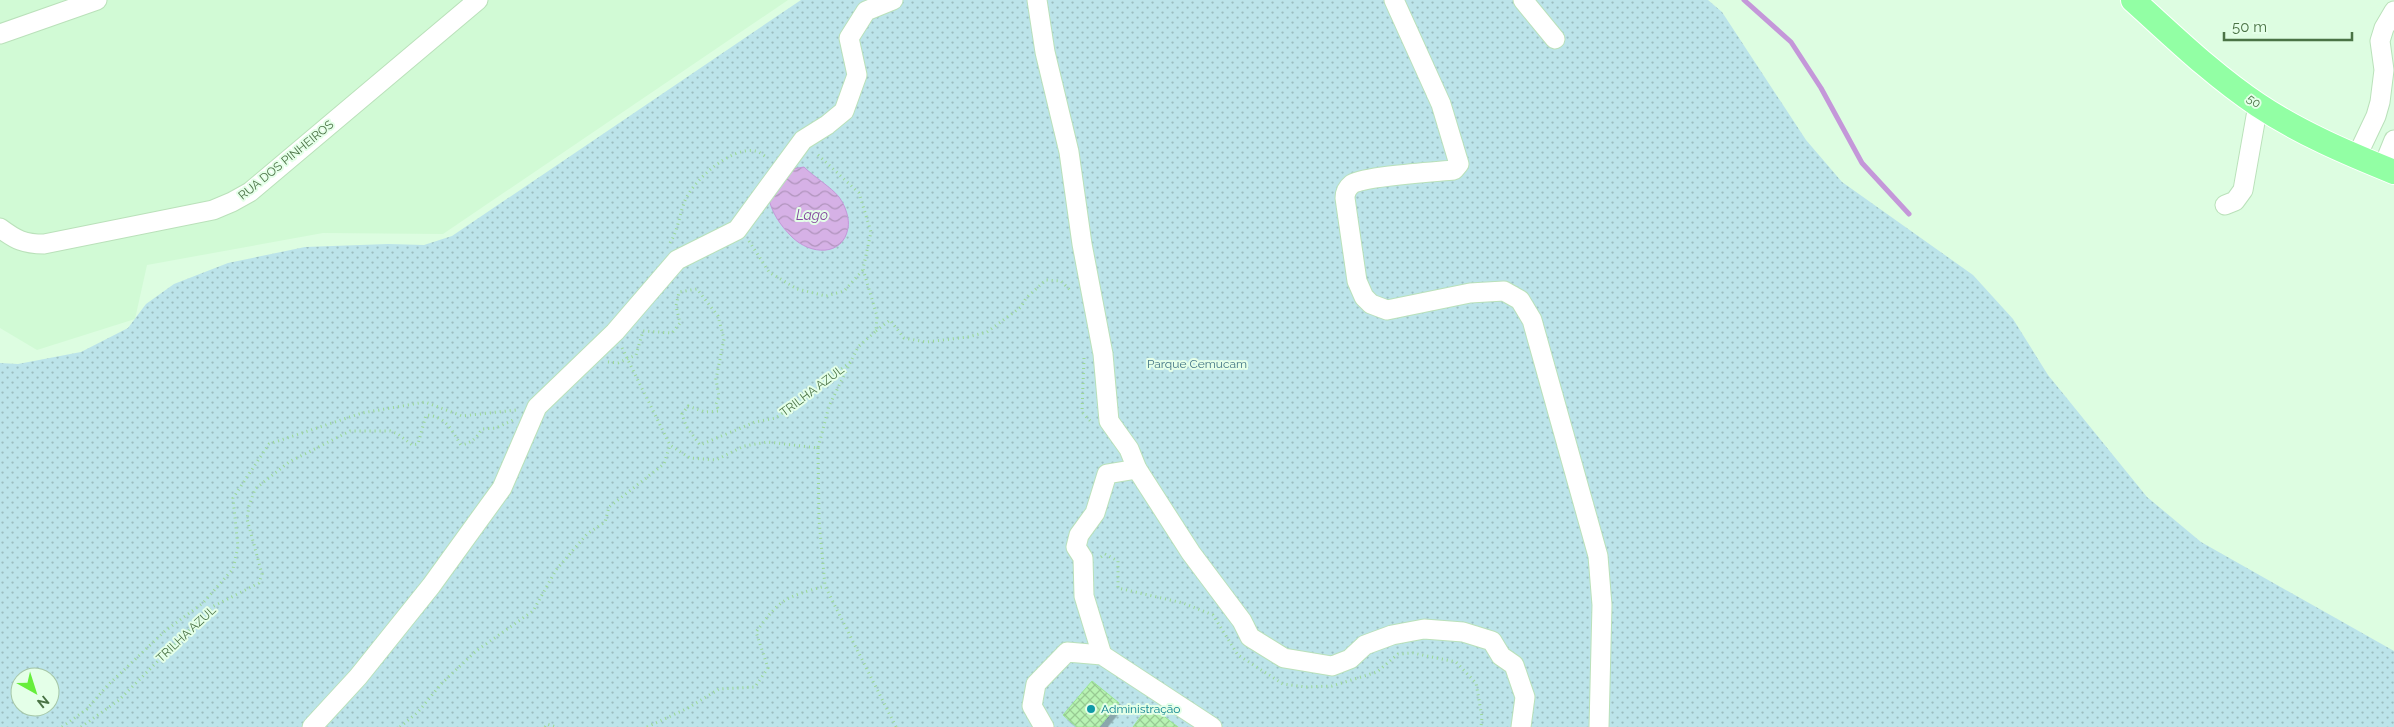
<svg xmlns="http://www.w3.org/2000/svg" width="2394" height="727" viewBox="0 0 2394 727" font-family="Raleway,sans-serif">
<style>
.residential{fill:#d1fad5}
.park{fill:url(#park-dots);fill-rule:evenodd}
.water{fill:url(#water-waves);stroke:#c497d9}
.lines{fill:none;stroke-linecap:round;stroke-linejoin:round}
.stream{stroke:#c497d9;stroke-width:5}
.building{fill:url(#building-cross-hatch);stroke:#9ae793;filter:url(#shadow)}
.minor-casing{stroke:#bae1ba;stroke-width:21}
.major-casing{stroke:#fff;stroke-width:26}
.path{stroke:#9cd797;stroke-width:3;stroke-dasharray:1 4;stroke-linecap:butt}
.minor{stroke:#fff;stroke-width:19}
.major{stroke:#92ffa4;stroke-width:24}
.culture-dot{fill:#0f9aa8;stroke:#e4ffe8;stroke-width:2}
.labels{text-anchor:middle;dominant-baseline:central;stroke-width:4;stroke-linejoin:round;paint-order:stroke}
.street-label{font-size:12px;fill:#4a7345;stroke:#e4ffe8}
.park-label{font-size:12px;fill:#427585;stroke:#e4ffe8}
.culture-label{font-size:12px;fill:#0d838f;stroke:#e4ffe8;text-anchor:start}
.water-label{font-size:14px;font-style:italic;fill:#83469d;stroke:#e4ffe8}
</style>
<defs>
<pattern id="park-dots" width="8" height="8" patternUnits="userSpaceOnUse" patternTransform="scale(1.25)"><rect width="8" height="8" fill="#bce4ea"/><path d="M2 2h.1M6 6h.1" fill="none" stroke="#9bbdbf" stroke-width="1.8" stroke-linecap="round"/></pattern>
<pattern id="water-waves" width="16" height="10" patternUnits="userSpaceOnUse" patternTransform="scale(1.25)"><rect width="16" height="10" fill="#d6b1e6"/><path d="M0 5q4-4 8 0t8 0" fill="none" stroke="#b094bc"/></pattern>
<pattern id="building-cross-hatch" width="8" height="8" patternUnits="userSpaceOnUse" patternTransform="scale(1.25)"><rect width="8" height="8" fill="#b8f3b3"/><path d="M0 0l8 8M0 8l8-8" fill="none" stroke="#98c993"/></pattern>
<filter id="shadow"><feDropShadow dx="4.5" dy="4.5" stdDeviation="0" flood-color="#0004"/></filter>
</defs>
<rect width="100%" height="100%" fill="#ddfde1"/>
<polygon class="residential" points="0,0 788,0 443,234 323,233 147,265 135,319 37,350 0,328"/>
<path class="park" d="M801,0H1708L1722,12L1806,140L1842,182L1973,275L2013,319L2048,375L2147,497L2201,542L2394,651V727H0V363L18,364L81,352L128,328L146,304L174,284L228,263L305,247L388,244L424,245L452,236ZM20,677H50V707H20Z"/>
<path class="water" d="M804,167C814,177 831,187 839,197C845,205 850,219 848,228C843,257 810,255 792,237C780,225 771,212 768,195L786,170Z"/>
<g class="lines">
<polyline class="stream" points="1744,0 1791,42 1821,88 1862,163 1909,214"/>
</g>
<g class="building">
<polygon points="1092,681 1119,703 1099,727 1077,727 1063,715"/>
<polygon points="1149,705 1178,727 1133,727"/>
</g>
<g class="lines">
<defs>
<g id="minor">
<polyline points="1037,0 1045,52 1069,152 1082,244 1103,354 1109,421 1129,449 1137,469 1191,553 1242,621 1250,637 1284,658 1332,666 1350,659 1365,645 1392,635 1424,629 1463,632 1492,641 1501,656 1514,665 1525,697 1521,727"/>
<path d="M1394,0L1441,104L1459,164L1454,170C1433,172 1366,176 1352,184C1347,188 1345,192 1345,198L1357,281L1364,297L1371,304L1387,310L1470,293L1504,291L1520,300L1532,320L1598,556L1602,605L1599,727"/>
<polyline points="1523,0 1555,39"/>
<polyline points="0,34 97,0"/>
<polyline points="2357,156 2376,116 2380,102 2384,70 2380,41 2384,28 2394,11"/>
<polyline points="2383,167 2394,140"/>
<polyline points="2225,205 2235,201 2243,190 2258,105"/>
<path d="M0,228C16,240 24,244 44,244L213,210L232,202L250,192L478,0"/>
<polyline points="1102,655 1084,596 1083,558 1076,547 1079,535 1095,513 1107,474 1137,469"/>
<polyline points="312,727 358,677 431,586 502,488 537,407 615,332 677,260 737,230 803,140 827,125 844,111 857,75 849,38 866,11 893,0"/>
<polyline points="1044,727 1032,706 1036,684 1067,652 1102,655 1212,727"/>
</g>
<path id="major" d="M2133,0C2173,36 2213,75 2258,105C2300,133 2347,153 2394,172"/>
</defs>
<use href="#minor" class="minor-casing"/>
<use href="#major" class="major-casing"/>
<g class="path">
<polyline points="749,241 769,272 797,289 826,296 844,291 863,270"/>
<path d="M670,243C678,230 679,217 684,203C691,182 731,146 755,151C759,151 764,156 768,158"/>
<polyline points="876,331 890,320 904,338 926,342 968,337 987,332 1021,307 1026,298 1046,280 1061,281 1072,292"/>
<polyline points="622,348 670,445 690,458 716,460 744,446 768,442 818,448 829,406 858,347 876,331 877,316 863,269 871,232 859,193 816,153"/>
<polyline points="1084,358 1082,412 1092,423"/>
<polyline points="608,362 618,363 636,355 643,331 672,333 680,323 676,306 679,292 697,289 718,316 724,339 716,379 719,397 716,404 719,411 705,412 688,406 682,414 686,426 700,445 755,422 776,418 852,361"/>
<polyline points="818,448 819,520 825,586 896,727"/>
<polyline points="1101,557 1105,554 1118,561 1118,588 1183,603 1213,615 1238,655 1283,684 1306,687 1332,686 1377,672 1398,654 1413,653 1456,662 1476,683 1482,717 1481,727"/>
<polyline points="62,727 87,709 108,685 165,631 203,603 233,569 238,547 233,498 269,444 362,413 425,402 462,416 516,410"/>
<path d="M81,727L119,700L212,607L259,583L262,574L247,519L249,506L255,489L289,462L350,431H390L398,434L412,445L418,444L426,415C446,416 452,431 461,445C472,443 476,438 482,429L496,428L513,420"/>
<polyline points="400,727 418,712 442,683 476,651 533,611 556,570 587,534 605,522 609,507 664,464 670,445"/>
<polyline points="545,727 547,724 556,727"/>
<path d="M647,727L688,708L719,689L755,687L768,668L756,632C781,598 784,598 825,586"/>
</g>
<use href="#minor" class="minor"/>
<use href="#major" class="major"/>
</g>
<circle class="culture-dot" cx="1091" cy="709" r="5"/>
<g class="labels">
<g class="street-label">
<text transform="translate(2254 101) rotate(36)">50</text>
<text transform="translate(286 160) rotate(-39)">RUA DOS PINHEIROS</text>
<text transform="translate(812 391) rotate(-37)">TRILHA AZUL</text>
<text transform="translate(186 634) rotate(-43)">TRILHA AZUL</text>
</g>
<g class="park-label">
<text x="1197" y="364">Parque Cemucam</text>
</g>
<g class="culture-label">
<text x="1101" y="709">Administração</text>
</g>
<g class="water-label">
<text x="812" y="215">Lago</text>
</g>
</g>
<g transform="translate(35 692) rotate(141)"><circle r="24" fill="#e4ffe8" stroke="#a6c7a7"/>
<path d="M0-4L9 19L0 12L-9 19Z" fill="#66ee3b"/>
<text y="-8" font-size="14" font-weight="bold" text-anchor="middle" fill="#4a7345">N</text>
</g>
<path d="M2224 32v8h128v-8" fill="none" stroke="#4a7345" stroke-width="2.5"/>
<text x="2232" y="32" font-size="15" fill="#4a7345" stroke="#e4ffe8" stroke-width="4" paint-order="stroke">50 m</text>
</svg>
